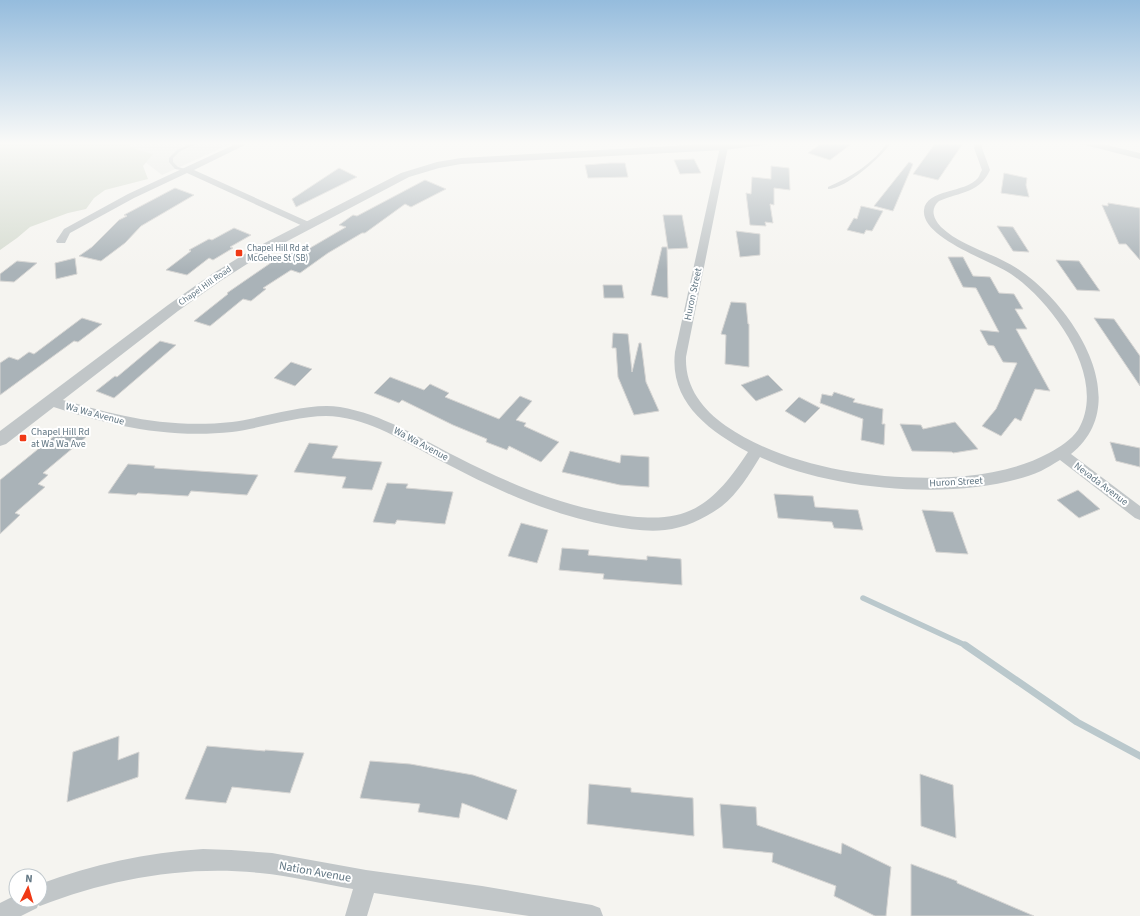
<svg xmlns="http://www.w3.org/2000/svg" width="1140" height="916" viewBox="0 0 1140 916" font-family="'Source Sans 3',sans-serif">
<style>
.built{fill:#e5e6e3}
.green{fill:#d6dcd1}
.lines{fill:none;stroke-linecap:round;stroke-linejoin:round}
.stream-far1{stroke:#bac8cc;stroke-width:5.5}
.stream{stroke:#bac8cc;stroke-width:7}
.building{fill:#aab3b8;stroke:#d6d5d3}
.service{fill:#c1c6c8;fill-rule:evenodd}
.minor{fill:#c1c6c8;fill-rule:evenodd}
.tertiary{fill:#c1c6c8;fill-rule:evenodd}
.poi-dot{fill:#f03915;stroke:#fff;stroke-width:1.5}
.labels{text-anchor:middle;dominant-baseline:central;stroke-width:4;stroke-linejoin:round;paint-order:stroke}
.far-poi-label{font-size:9px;fill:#617683;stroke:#fff;text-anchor:start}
.far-street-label{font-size:9px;fill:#617683;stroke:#fff}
.street-label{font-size:10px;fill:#617683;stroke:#fff}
.poi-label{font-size:10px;fill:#617683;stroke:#fff;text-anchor:start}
.near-street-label{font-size:12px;fill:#617683;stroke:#fff}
</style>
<rect width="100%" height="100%" fill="#f5f4f0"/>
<polygon class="built" points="120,142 235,142 162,175"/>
<polygon class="green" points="0,142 121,142 138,150 153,154 143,166 148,179 105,190 94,198 86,209 68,213 30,227 17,238 0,250"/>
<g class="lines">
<polyline class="stream-far1" points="863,598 967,646"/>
<polyline class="stream" points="965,645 1077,722 1140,756"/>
</g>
<g class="building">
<polygon points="823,142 854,142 830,160 808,153"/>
<polygon points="936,142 964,142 938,180 913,174"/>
<polygon points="694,159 701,173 680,174 674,160"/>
<polygon points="909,162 913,164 893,211 874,206"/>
<polygon points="610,163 625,163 628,177 588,178 585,165"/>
<polygon points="771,166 789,168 790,190 774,188 774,205 770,204 773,223 765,222 766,226 750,225 746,193 751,194 752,177 771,179"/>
<polygon points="339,168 357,177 296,207 292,199"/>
<polygon points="1004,173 1027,178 1026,185 1029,197 1001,193"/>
<polygon points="425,180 446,189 411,207 405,204 365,233 362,233 328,253 300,273 291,270 263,288 266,289 251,301 243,299 210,326 194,321 228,294 227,293 288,251 298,255 346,227 339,225 353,215 357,216"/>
<polygon points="175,188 194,195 141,226 125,243 101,261 79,256 92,247 119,220 127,216 124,215"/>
<polygon points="1108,203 1140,208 1140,260 1126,244 1119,244 1102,205 1108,206"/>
<polygon points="861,206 883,211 872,231 866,230 864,234 847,230 854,218 857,219"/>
<polygon points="663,215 682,215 688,248 668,249"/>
<polygon points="997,226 1013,227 1029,252 1013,251"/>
<polygon points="234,228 251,235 230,247 233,248 213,260 209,258 187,275 166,270 191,251 189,250 209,239 212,240"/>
<polygon points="736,231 760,234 760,255 740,257"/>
<polygon points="662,247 667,247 668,298 651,295"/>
<polygon points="948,257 963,257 973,276 990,277 999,293 1014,294 1023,309 1015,309 1027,329 1016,329 1050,391 1035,389 1021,421 1015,418 1001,436 982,426 996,409 1017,363 1003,362 994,346 988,345 980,330 999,332 976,288 963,287"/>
<polygon points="75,258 77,274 56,279 55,263"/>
<polygon points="1056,260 1079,261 1100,291 1077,290"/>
<polygon points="17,261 37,263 14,282 0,281 0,274"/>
<polygon points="603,285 622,285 624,298 604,298"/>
<polygon points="731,302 746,303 748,324 749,324 749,367 725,364 726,335 721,334"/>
<polygon points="82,318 102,324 78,342 74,341 0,395 0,363 9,357 18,360 29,352 34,354"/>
<polygon points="1094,318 1114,319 1140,356 1140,386"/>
<polygon points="613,333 628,334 632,372 639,343 641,343 646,382 659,411 634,415 618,377 616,348 612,348"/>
<polygon points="160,341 176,345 114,398 96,391 115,376 117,377"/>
<polygon points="291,362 312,369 295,386 274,378"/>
<polygon points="768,375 783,390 756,401 741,385"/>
<polygon points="390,377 424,390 430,384 449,393 445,397 499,419 520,396 532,401 516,420 526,423 524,426 559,442 541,462 509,446 507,450 486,442 487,439 453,425 402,400 399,403 374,393"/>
<polygon points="834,392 855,399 853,402 883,409 882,424 885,424 884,445 861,440 863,419 820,403 822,394 832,396"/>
<polygon points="799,397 820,408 805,423 785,411"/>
<polygon points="955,422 978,449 953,453 952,452 912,451 900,424 921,425 923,429"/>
<polygon points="64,428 86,437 43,473 48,475 38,484 45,487 15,513 20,515 0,534 0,480"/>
<polygon points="1110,442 1140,448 1140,467 1116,461"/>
<polygon points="309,443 338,446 332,458 382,462 372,490 342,488 346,477 294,472"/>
<polygon points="570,451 620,463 621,455 649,457 649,487 620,485 562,472"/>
<polygon points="128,464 155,466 154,468 258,475 247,495 191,491 188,496 138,493 136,495 108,493"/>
<polygon points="387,483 408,484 406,488 453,492 445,524 397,520 395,524 373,522"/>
<polygon points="1078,490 1100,509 1079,518 1057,500"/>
<polygon points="774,494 813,496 815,507 858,510 863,530 834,528 832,522 778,518"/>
<polygon points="922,510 953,512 968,554 936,552"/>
<polygon points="521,523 548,530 537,563 508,556"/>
<polygon points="562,548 589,550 588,555 647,560 647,556 681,559 682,585 603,579 604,574 559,570"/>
<polygon points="119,736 118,760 139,752 138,777 67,802 73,752"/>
<polygon points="207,746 265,751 265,750 304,753 290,793 232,787 226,803 185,799"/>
<polygon points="370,761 410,764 473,775 517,790 507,820 462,803 459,818 418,812 420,804 360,798"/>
<polygon points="920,774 953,785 956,838 921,826"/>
<polygon points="589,784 631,788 631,792 693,798 694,836 587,824"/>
<polygon points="720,804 756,807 757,825 841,854 842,843 891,867 886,916 875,916 834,896 836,886 772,862 773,853 723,848"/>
<polygon points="911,864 957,881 957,883 1034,916 911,916"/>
</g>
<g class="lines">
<g class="service">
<polygon points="194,142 199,142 179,152 173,158 173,162 178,167 189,170 187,171 175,169 169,162 169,158 177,150"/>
<path d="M888,142H892C882,156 846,189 828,189V187C851,177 874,163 888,142Z"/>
</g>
<g class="minor">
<polygon points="240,142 251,142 194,170 311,223 313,225 311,227 305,227 187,173 134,198 70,233 65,243 57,243 56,241 64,229 128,194"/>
<path d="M975,142H983L982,148L990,170C980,193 960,192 939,201C930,209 933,218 941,227C962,247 994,253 1018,269C1071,304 1137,401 1071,454L1140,506V520L1135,518L1060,460C1053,464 1047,468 1041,471C967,503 832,491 760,457C749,475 738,493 722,506C706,518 685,528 665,530C647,532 629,529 611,526C552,515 498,491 445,463C411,446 377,422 339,417C308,412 264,428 232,432C167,439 106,425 45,404L44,401L45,398L50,396C113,415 165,429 232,422C264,418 308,402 340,407C382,414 420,438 457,457C506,482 555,503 609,513C682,526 708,513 748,452C709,431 669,402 675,352L720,147L724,144L728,147L686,357C685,387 702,409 726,426C790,470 890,483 966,476C995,473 1023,467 1049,453C1060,447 1071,440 1078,430C1109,378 1052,302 1011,274C992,261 921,238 924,210C926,189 966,193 978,178C980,175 980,173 982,170L974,148Z"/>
<polygon points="1080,142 1094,142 1140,153 1140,159 1081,144"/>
<path d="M203,849L231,850L272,853L366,870L482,886L592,905L600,908L603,916H529L374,893L367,916H345L353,889C322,884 291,876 260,873C185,865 110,879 40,906L38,905L37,908L21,916H0V903L16,895V900H40V884C93,864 146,853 203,849Z"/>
</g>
<polygon class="tertiary" points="740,142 770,142 765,145 724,150 461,164 439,168 409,177 261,255 222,280 178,311 6,444 0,446 0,431 168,305 212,274 253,249 401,173 437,162 461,158"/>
</g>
<linearGradient id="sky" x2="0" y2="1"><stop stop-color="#95bcdd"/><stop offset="0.53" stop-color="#fafaf8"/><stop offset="1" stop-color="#fafaf8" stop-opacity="0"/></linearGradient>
<rect width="1140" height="270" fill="url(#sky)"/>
<g class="poi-dot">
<rect x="235" y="249" width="8" height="8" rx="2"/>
<rect x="19" y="434" width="8" height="8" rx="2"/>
</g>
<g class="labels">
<g class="far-poi-label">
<text x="247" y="248">Chapel Hill Rd at<tspan x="247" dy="10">McGehee St (SB)</tspan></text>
</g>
<g class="far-street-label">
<text transform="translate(205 286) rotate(-35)">Chapel Hill Road</text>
</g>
<g class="street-label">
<text transform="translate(693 294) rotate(-78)">Huron Street</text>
<text transform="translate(95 414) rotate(15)">Wa Wa Avenue</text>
<text transform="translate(421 444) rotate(28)">Wa Wa Avenue</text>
<text transform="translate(956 482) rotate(-3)">Huron Street</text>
<text transform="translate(1101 484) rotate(37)">Nevada Avenue</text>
</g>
<g class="poi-label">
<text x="31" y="432">Chapel Hill Rd<tspan x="31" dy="12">at Wa Wa Ave</tspan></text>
</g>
<g class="near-street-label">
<text transform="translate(315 872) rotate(10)">Nation Avenue</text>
</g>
</g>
<g transform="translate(28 888) rotate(5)"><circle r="19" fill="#ffffff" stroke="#c0c8cd"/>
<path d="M0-3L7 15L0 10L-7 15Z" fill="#f03915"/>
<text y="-6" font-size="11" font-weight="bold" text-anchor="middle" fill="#617683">N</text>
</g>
</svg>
